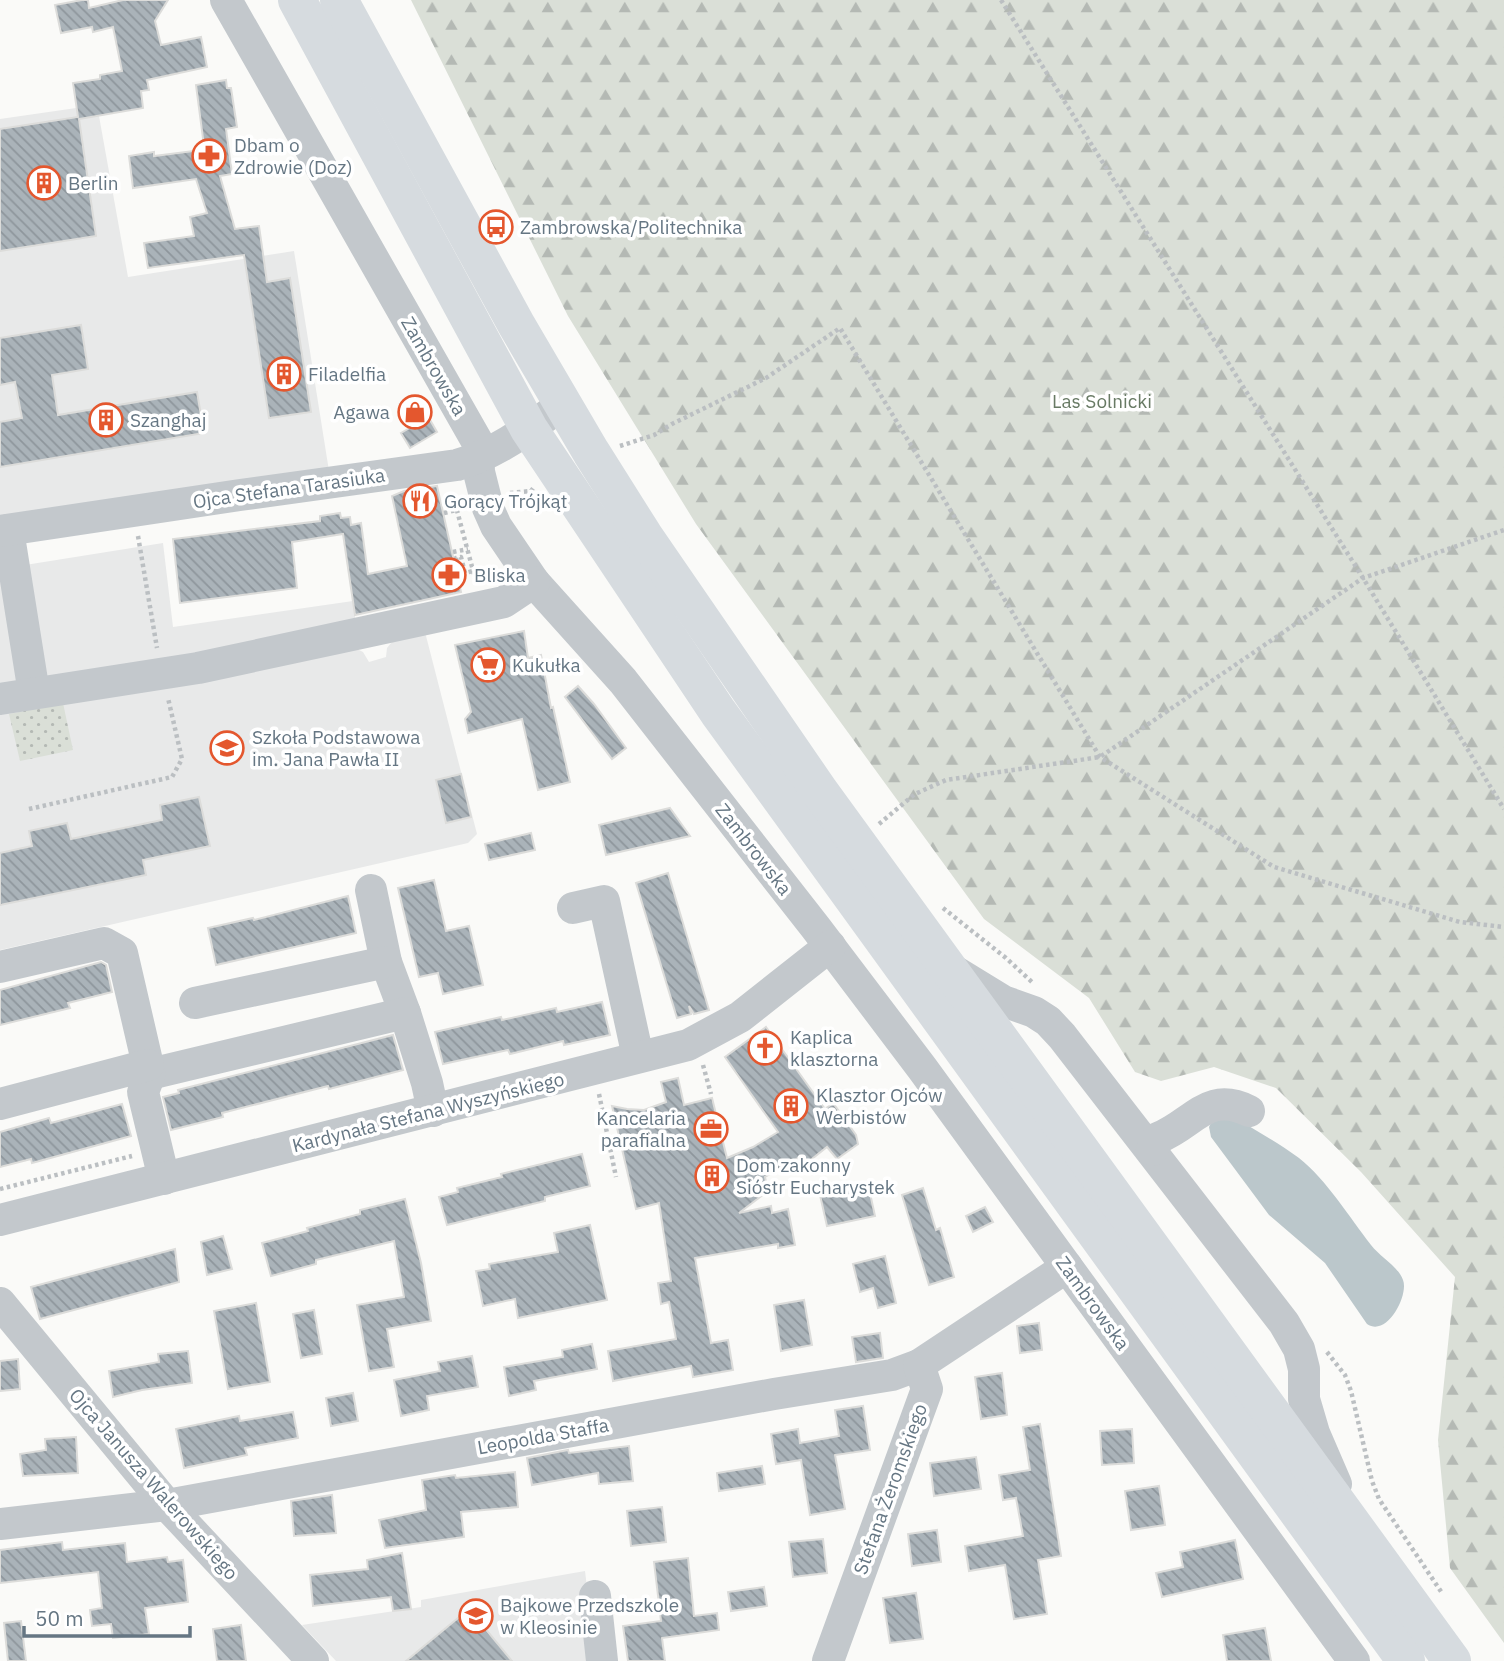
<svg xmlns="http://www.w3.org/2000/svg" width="1504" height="1661" viewBox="0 0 1504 1661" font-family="'IBM Plex Sans',sans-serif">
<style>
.built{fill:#e8e9e9}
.forest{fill:url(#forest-firs)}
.park{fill:url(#park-dots)}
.water{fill:#bbc7cb}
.building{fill:url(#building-back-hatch);stroke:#dcdcda;stroke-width:2}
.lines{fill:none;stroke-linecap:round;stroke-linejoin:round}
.path{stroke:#bbbfc2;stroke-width:4.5;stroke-dasharray:3.5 3.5;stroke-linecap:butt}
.minor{stroke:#c3c8cc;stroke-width:32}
.major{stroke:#d6dbdf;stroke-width:38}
.labels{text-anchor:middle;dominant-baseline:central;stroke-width:7;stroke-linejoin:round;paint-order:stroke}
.poi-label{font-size:19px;fill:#657683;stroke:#fff;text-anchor:start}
.street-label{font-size:19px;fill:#657683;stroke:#fff}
.park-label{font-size:19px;fill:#687a64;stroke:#fff}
</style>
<defs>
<pattern id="forest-firs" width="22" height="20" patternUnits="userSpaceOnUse" patternTransform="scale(1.75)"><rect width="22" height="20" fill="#dadfd7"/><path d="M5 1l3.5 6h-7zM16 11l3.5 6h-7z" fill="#b4b9b4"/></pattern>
<pattern id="park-dots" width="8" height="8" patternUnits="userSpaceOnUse" patternTransform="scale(1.75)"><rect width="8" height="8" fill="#dadfd7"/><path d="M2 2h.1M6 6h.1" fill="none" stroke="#b4b9b4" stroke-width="1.8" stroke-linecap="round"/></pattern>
<pattern id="building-back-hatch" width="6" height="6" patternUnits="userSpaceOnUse" patternTransform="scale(1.75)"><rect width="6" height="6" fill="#aab3b9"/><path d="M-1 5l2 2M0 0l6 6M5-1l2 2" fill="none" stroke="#8e969c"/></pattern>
</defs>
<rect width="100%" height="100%" fill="#fafaf8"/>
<g class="built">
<polygon points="97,105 128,277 294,251 329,471 0,518 0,119"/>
<polygon points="163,543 173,627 353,601 356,625 353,647 363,652 369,662 386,657 387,648 395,638 425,632 477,834 468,843 0,950 0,569"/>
<polygon points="585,1571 596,1661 336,1661 302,1625 421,1607 421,1600"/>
</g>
<polygon class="forest" points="411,0 1504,0 1504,1643 1450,1568 1438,1440 1455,1277 1361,1172 1276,1088 1214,1067 1161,1081 1135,1072 1089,998 984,919 696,524 568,316"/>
<polygon class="park" points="63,703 73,750 20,761 9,714"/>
<path class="water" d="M1231,1115C1253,1129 1277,1142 1299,1158C1326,1179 1350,1218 1371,1245C1380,1257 1398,1266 1403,1280C1409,1295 1387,1338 1367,1324L1325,1263L1269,1215L1211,1137L1209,1127L1213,1119Z"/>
<g class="building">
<polygon points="82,0 88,0 89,8 123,0 168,0 155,21 161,45 201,37 207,67 147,80 149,90 141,91 143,108 79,119 96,236 0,251 0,129 78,117 73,83 100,79 100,75 122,71 113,27 93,32 92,27 61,33 55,5"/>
<polygon points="226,80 227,88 231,88 237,127 226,129 232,174 220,176 235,229 259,226 267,282 290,278 311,412 269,418 244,255 148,268 144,243 194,236 190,217 207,213 196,179 133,188 129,156 154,152 154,156 202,150 201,146 204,146 196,85"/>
<polygon points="81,325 88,369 52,375 58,415 197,392 204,433 0,467 0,422 22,418 15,382 0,385 0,338"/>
<polygon points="416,396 437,432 410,448 401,433 413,426 400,404"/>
<polygon points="437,486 461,592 355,615 343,534 292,542 297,588 180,603 173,539 320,521 320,516 340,513 341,518 350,517 351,525 361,523 368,574 407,566 392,496 404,491"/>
<polygon points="524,631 528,658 541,655 551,708 553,707 570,782 538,790 522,719 468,733 465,719 471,712 455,645"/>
<polygon points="578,686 594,704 626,748 612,759 565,697"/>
<polygon points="461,774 471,817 446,823 436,780"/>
<polygon points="199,797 210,846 143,860 146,875 0,905 0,853 32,846 29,831 67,823 71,839 162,820 160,805"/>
<polygon points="670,808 690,836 606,855 599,825"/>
<polygon points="531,833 535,850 489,860 485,844"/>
<polygon points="668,873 709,1010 694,1014 689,1006 691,1014 677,1018 636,883"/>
<polygon points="434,880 446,931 469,926 483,985 443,994 438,973 419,977 398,888"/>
<polygon points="348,896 356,933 216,965 208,928 253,918 254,920"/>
<polygon points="101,962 106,965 112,992 68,1003 70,1008 0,1025 0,990"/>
<polygon points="602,1002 610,1035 564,1045 563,1041 510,1054 508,1050 443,1064 435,1032 501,1017 502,1020 556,1008 557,1012"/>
<polygon points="766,1027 825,1109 833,1103 856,1135 858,1144 837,1159 827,1147 803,1166 798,1158 765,1177 768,1191 739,1213 771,1206 772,1213 788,1209 795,1245 778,1248 778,1244 695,1258 711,1343 728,1340 733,1370 693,1377 691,1366 613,1381 608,1351 676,1339 669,1302 661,1304 658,1283 671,1281 659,1203 636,1209 612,1106 627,1109 644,1110 666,1102 661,1082 678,1078 684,1105 712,1098 727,1158 753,1147 778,1132 725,1057"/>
<polygon points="393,1035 403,1070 329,1089 328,1086 222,1113 223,1117 171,1130 163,1097 179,1093 178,1090"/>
<polygon points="122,1104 131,1136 32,1163 31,1159 0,1167 0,1132 49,1118 51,1123"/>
<polygon points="582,1154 590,1186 545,1197 545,1201 447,1225 439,1197 458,1192 457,1188 502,1177 501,1174"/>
<polygon points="868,1184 875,1216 827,1226 820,1195"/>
<polygon points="923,1188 936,1230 940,1228 954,1277 929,1285 902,1195"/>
<polygon points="405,1199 421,1263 431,1321 387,1329 394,1367 369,1371 357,1305 404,1297 394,1241 316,1260 316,1264 271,1276 262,1243 308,1231 307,1228 360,1214 360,1210"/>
<polygon points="985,1207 993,1222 973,1232 966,1216"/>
<polygon points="590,1225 607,1300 518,1318 515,1299 483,1306 476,1271 490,1269 489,1264 558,1252 554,1233"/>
<polygon points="223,1236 232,1269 207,1275 201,1242"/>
<polygon points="175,1249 179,1282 40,1319 31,1287"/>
<polygon points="885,1256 896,1303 878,1308 873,1288 860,1292 853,1264"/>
<polygon points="804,1300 812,1345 781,1351 774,1305"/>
<polygon points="256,1303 270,1382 228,1389 214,1311"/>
<polygon points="314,1310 322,1354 301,1358 293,1314"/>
<polygon points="1039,1323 1042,1350 1020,1353 1017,1326"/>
<polygon points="880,1333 883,1358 856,1362 852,1337"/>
<polygon points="592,1344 597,1369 534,1381 536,1390 509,1396 504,1367 563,1357 562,1350"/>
<polygon points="188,1351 192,1383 142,1390 113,1397 109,1371 159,1362 158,1354"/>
<polygon points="472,1356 478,1387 427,1396 429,1410 401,1416 394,1380 440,1371 438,1362"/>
<polygon points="18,1359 20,1389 0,1391 0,1361"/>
<polygon points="1002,1373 1007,1415 981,1419 975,1377"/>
<polygon points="353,1393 358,1421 331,1426 326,1398"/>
<polygon points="863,1406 870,1450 835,1455 845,1509 810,1515 801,1460 776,1464 771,1434 798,1429 800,1443 839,1436 835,1410"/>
<polygon points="293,1412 298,1438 245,1448 247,1455 184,1468 176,1429 239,1416 240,1421"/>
<polygon points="1040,1424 1061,1556 1038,1560 1047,1614 1014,1619 1005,1565 969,1571 965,1546 1023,1536 1016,1498 1003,1500 999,1475 1030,1470 1023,1427"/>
<polygon points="1132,1429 1134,1463 1102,1465 1100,1431"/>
<polygon points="76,1437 78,1473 23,1476 20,1454 46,1450 45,1439"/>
<polygon points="629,1446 633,1481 599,1484 598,1473 532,1485 527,1458 568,1450 569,1453"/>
<polygon points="976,1457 981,1489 934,1496 930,1463"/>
<polygon points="762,1466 765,1484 719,1491 717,1473"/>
<polygon points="515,1472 518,1507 461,1512 464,1537 385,1548 379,1520 426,1510 422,1480 455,1475 456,1478"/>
<polygon points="1159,1486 1165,1525 1131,1530 1125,1491"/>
<polygon points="332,1495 336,1533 294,1536 291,1501"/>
<polygon points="662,1507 666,1542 631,1546 627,1511"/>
<polygon points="937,1530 941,1562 912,1566 908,1534"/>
<polygon points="823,1539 827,1573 793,1577 789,1542"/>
<polygon points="1235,1540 1243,1579 1162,1597 1156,1573 1183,1567 1180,1552"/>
<polygon points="62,1542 63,1550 125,1543 127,1562 167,1557 168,1562 183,1560 188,1602 145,1608 149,1634 113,1638 111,1624 92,1626 90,1610 102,1608 98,1572 0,1583 0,1550"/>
<polygon points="402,1553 411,1609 393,1611 391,1597 313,1606 310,1575 368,1569 367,1560"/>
<polygon points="688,1558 694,1616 717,1613 719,1630 662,1638 665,1661 628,1661 623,1626 661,1621 654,1562"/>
<polygon points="764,1587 767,1606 731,1611 728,1592"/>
<polygon points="916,1593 923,1639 890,1643 883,1598"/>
<polygon points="469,1609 512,1661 406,1661"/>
<polygon points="21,1621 26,1661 8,1661 4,1623"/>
<polygon points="241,1625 246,1661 217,1661 213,1629"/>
<polygon points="1265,1628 1271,1661 1227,1661 1223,1635"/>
</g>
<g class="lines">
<g class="path">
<polyline points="1001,0 1363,578 1504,809"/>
<polyline points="620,446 654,435 672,424 766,378 840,328 1100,757 1274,867 1460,922 1504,927"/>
<polyline points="510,493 531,491 534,487"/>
<polyline points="455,503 475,578 489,577"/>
<polyline points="444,513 457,510"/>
<polyline points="138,536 157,648"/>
<polyline points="453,552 468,549"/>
<polyline points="462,581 456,558 461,557 465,573 473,571"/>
<polyline points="29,809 172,777 182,759 168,698"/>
<polyline points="879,824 915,794 946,780 1100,757 1363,578 1504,530"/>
<polyline points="943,908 1006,958 1033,983"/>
<polyline points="703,1065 711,1094"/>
<polyline points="599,1094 616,1177"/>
<polyline points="0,1189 132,1156"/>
<polyline points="1327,1352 1345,1375 1351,1391 1372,1481 1379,1499 1442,1593"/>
</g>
<g class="minor">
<polyline points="226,0 478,443 479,472 488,508 496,526 534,582 623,681 816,928 922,1068 1354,1661"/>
<polyline points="8,530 34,693"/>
<path d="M0,531L240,495L457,465C496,454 530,428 563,404"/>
<polyline points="0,699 198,668 342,637 504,602 534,582"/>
<polyline points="371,890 386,962 405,1013"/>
<polyline points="573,908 604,901 638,1057"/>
<polyline points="0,967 104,943 122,953 150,1074 405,1013 427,1083 433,1111"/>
<polyline points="954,971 1003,1001 1034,1012 1048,1021 1062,1036 1284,1323 1299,1349 1304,1369 1304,1399 1314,1433 1336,1484"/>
<polyline points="195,1003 386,962"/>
<polyline points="150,1074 143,1092 164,1179"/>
<polyline points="0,1104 148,1065"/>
<path d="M1152,1150L1158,1138C1194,1124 1207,1090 1249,1111"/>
<polyline points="0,1220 688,1045 740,1017 830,946"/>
<polyline points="0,1303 167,1505 313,1661"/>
<polyline points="0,1524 167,1505 774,1394 892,1375 919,1365"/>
<polyline points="595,1596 602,1661"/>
<polyline points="828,1661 927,1389 919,1365 1067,1267"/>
</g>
<g class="major">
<polyline points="297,0 529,429 718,712 1406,1661"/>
<polyline points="339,0 516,324 591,452 644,536 820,792 1452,1661"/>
</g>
</g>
<defs>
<symbol id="pharmacy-ring" viewBox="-11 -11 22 22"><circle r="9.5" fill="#fff" stroke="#e4572e" stroke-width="1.5"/><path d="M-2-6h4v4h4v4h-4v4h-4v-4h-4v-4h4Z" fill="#e4572e"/></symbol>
<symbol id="building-ring" viewBox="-11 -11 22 22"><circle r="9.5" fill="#fff" stroke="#e4572e" stroke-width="1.5"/><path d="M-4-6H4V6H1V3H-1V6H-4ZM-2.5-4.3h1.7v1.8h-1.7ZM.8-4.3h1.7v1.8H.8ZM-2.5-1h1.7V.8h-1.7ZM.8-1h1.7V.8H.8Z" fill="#e4572e"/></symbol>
<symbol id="bus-ring" viewBox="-11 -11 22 22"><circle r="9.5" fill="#fff" stroke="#e4572e" stroke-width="1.5"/><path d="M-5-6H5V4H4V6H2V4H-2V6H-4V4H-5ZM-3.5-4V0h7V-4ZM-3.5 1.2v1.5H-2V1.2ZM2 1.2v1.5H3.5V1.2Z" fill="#e4572e"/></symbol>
<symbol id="shop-ring" viewBox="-11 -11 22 22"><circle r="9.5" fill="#fff" stroke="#e4572e" stroke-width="1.5"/><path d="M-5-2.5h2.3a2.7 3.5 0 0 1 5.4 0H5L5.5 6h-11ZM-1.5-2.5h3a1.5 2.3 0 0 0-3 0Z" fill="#e4572e"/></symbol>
<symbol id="restaurant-ring" viewBox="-11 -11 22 22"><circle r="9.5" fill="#fff" stroke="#e4572e" stroke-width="1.5"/><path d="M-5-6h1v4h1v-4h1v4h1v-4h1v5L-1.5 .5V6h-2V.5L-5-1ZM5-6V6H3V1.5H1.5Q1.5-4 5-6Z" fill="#e4572e"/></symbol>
<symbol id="supermarket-ring" viewBox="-11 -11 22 22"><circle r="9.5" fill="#fff" stroke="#e4572e" stroke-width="1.5"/><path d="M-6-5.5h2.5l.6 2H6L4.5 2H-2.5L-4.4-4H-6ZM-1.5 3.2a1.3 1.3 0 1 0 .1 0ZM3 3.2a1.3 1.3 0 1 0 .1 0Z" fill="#e4572e"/></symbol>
<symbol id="school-ring" viewBox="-11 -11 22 22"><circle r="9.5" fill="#fff" stroke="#e4572e" stroke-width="1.5"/><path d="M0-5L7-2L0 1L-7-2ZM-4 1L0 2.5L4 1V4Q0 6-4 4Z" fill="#e4572e"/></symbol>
<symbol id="church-ring" viewBox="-11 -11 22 22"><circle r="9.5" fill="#fff" stroke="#e4572e" stroke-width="1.5"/><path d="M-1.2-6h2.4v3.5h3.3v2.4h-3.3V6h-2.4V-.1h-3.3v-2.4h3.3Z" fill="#e4572e"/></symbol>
<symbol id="office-ring" viewBox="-11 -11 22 22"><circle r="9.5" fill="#fff" stroke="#e4572e" stroke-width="1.5"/><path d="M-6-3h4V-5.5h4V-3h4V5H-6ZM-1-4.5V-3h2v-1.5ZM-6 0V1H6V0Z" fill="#e4572e"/></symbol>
</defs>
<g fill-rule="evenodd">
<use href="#pharmacy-ring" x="190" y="137" width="38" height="38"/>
<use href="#building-ring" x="25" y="164" width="38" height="38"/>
<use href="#bus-ring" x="477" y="208" width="38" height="38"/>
<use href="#building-ring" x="265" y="355" width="38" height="38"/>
<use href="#shop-ring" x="396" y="393" width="38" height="38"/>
<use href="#building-ring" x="87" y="401" width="38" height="38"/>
<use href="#restaurant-ring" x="401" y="482" width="38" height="38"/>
<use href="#pharmacy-ring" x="430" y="556" width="38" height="38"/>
<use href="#supermarket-ring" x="469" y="646" width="38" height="38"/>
<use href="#school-ring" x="208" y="729" width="38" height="38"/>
<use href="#church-ring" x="746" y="1029" width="38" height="38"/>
<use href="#building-ring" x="772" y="1087" width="38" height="38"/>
<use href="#office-ring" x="692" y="1110" width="38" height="38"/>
<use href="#building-ring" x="693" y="1157" width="38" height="38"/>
<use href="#school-ring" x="457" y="1597" width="38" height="38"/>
</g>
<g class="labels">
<g class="poi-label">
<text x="234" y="145">Dbam o<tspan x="234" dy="22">Zdrowie (Doz)</tspan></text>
<text x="68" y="183">Berlin</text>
<text x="520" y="227">Zambrowska/Politechnika</text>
<text x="308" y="374">Filadelfia</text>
<text x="390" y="412" text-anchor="end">Agawa</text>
<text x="130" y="420">Szanghaj</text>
<text x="444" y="501">Gorący Trójkąt</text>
<text x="474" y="575">Bliska</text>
<text x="512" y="665">Kukułka</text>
<text x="252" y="737">Szkoła Podstawowa<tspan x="252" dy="22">im. Jana Pawła II</tspan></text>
<text x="790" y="1037">Kaplica<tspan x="790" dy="22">klasztorna</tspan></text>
<text x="816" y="1095">Klasztor Ojców<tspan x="816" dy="22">Werbistów</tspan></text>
<text x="686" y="1118" text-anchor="end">Kancelaria<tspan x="686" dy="22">parafialna</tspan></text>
<text x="736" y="1165">Dom zakonny<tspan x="736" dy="22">Sióstr Eucharystek</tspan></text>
<text x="500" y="1605">Bajkowe Przedszkole<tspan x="500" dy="22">w Kleosinie</tspan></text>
</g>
<g class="street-label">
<text transform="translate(434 366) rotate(60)">Zambrowska</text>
<text transform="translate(289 488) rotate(-8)">Ojca Stefana Tarasiuka</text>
<text transform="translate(754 849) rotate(52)">Zambrowska</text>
<text transform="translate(428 1112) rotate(-14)">Kardynała Stefana Wyszyńskiego</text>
<text transform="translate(1093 1303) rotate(54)">Zambrowska</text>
<text transform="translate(543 1436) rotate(-10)">Leopolda Staffa</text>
<text transform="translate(154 1484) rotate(49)">Ojca Janusza Walerowskiego</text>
<text transform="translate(890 1489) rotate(-70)">Stefana Żeromskiego</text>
</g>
<g class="park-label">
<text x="1102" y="401">Las Solnicki</text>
</g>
</g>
<path d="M24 1626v10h166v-10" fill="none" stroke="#657683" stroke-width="3.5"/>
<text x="35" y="1626" font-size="21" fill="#657683" stroke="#ffffff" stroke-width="5" paint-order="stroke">50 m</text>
</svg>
